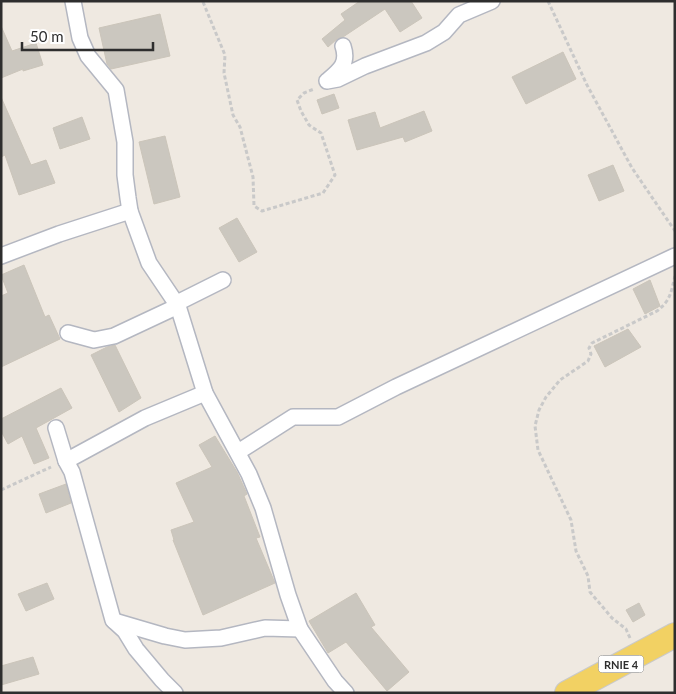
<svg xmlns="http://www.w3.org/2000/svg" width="676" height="694" viewBox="0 0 676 694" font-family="Lato,sans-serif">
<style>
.building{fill:#cbc7bf;stroke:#cbc5ba}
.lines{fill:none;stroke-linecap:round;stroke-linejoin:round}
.minor-casing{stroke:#b4b7c1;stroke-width:18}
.primary-casing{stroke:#c9c9c9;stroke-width:26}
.path{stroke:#c9c9c9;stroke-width:3;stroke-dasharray:4 2.5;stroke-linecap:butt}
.minor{stroke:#fff;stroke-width:15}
.primary{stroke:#f2d163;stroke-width:24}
.labels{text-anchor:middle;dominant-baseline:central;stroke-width:4.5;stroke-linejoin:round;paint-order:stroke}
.shield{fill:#fff;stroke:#6d6d6d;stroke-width:1}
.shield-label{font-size:11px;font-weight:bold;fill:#2e2e2e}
</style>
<rect width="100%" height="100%" fill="#efe9e1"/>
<g class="building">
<polygon points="360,1 411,1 422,18 400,32 385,9 343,37 337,39 328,47 322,39 345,20 341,14"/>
<polygon points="160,14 170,56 111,69 107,64 99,28"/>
<polygon points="1,26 12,51 36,43 43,65 23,71 23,69 1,78"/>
<polygon points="563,52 576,79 526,104 512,77"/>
<polygon points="334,94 339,108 322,114 317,100"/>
<polygon points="1,97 31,165 46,160 55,183 19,195 5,155 1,157"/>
<polygon points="424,111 432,131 405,142 403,137 357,150 348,120 375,112 380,128"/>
<polygon points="82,117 90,139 60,149 53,128"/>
<polygon points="165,136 180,197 154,204 139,142"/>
<polygon points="613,165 624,191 599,201 588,175"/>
<polygon points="237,218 257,252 239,262 219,228"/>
<polygon points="24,265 45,317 49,315 60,339 1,367 1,296 8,293 1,275"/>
<polygon points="650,280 660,306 645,314 633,289"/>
<polygon points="628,329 641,347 605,367 594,346"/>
<polygon points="115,345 141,398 119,412 91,355 107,347"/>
<polygon points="61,388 72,408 36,428 49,458 34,464 22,436 8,444 1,431 1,419"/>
<polygon points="215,436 237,472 247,494 244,496 260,537 256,538 275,583 203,615 173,540 174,540 171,530 194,522 176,483 212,467 199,445"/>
<polygon points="66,484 71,503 46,513 39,494"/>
<polygon points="47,583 54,599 26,611 18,594"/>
<polygon points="356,593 375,625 371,627 409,672 387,691 346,642 328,653 309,621"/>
<polygon points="639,603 645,615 633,622 626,610"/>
<polygon points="33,657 39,674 1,685 1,666"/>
</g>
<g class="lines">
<defs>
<g id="minor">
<polyline points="73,1 80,38 88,56 116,90 125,142 125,175 128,198 130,211 149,263 178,306 205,393 249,474 263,508 288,595 300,629 335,681 346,693"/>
<path d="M343,46C349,64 339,71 327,81L338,79L365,66L426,43L444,32L459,15L492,1"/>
<polyline points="1,256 59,234 130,211"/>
<polyline points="177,303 223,280"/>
<polyline points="68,333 94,340 114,336 178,306"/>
<polyline points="56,428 66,461 72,472 113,620 125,631 136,649 162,680 175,693"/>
<polyline points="238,452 293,417 338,417 396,387 675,256"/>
<polyline points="66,461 145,418 205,393"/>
<polyline points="114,621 165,636 185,640 221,638 265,628 300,629"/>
</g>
<polyline id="primary" points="567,693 675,635"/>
</defs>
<use href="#minor" class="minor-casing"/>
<use href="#primary" class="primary-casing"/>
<g class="path">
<polyline points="548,1 587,85 632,168 675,231"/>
<polyline points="203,2 225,55 224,73 233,115 240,127 253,177 254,206 262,211 323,193 335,175 321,133 309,125 301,111 297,100 304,93 314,89"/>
<polyline points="1,490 51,467"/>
<path d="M630,638L626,629L612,618L590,592L588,576L576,551L571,520L538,450L535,426L539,410L546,397L560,380L588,361L591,354L589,348L592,343L657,311C671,300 671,292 675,276"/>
</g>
<use href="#minor" class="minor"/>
<use href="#primary" class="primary"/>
</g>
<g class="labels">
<rect class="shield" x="598.5" y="655.5" width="45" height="17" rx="4"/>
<g class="shield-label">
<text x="621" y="664">RNIE 4</text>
</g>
</g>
<rect width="676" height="694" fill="none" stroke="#2e2e2e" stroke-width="5"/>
<path d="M22 42v8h131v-8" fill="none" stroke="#2e2e2e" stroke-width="2.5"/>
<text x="30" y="42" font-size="15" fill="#2e2e2e" stroke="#ffffff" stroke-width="4" paint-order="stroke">50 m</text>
</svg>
